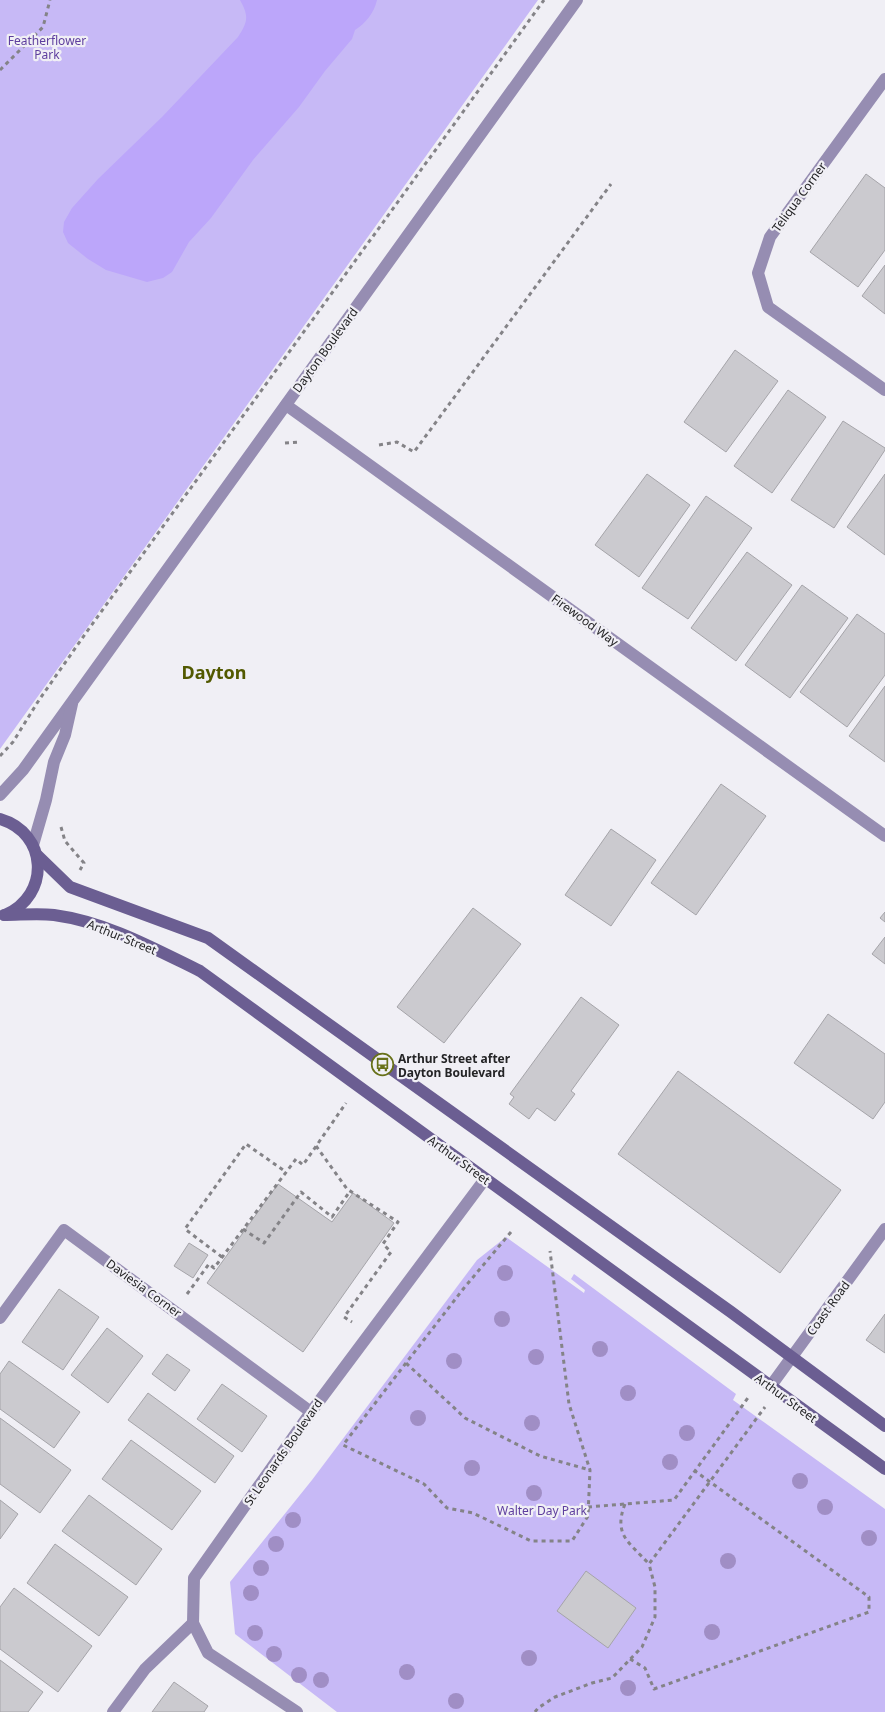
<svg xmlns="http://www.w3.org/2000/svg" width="885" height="1712" viewBox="0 0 885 1712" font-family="'Noto Sans',sans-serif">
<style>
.green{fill:#c7b9f6}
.water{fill:#bca6fa}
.building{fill:#cbcacf;stroke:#a5a4a9}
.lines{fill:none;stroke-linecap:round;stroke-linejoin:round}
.path{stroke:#848387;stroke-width:3;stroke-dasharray:4 4;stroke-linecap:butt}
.street{stroke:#968db2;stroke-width:12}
.secondary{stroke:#6b5e92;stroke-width:12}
.tree{fill:#a08ec5}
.labels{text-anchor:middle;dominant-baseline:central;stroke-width:4.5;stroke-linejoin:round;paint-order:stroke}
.park-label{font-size:12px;fill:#5e3e9e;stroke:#f0eff5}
.street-label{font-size:12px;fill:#242426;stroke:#f0eff5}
.poi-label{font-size:12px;font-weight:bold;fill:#242426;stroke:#f0eff5;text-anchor:start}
.district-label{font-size:18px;font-weight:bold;fill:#525900;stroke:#f0eff5}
</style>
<rect width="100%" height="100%" fill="#f0eff5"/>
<g class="green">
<polygon points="0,0 538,0 0,749"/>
<polygon points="506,1237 584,1293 585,1290 571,1279 574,1274 736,1394 733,1400 885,1509 885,1712 337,1712 235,1634 230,1582 312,1480 477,1260"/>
</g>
<path class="water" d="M240,0H377C374,13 366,23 355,30L352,39L325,71L299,107L253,160L211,218L189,242L172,272L163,278L147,282L106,270L88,259L68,243L63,232L64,222L72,208L98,179L162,117L238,37C248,22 249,16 240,0Z"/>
<g class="building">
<polygon points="866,174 885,188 885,250 858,287 810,252"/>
<polygon points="885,265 885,314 862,296"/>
<polygon points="735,350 778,381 726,452 684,422"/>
<polygon points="788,390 826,417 772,493 734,466"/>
<polygon points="843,421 885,448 885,450 834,528 791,500"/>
<polygon points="647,474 690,505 639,577 595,545"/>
<polygon points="885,474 885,555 847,527"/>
<polygon points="706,496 752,528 688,619 642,588"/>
<polygon points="747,552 792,585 736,661 691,628"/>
<polygon points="802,585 848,618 790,698 745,665"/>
<polygon points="857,614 885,634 885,675 847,727 800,692"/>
<polygon points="885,686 885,762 849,736"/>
<polygon points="721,784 766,816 696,915 651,883"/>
<polygon points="611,829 656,860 611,926 565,895"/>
<polygon points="473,908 521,944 444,1043 397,1007"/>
<polygon points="885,912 885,922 880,918"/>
<polygon points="885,937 885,964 872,954"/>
<polygon points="581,997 619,1025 571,1091 575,1094 555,1121 537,1108 529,1119 509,1104 514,1097 510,1094"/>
<polygon points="828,1014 885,1054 885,1102 873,1119 794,1063"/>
<polygon points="678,1071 841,1190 780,1273 618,1154"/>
<polygon points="278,1184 332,1222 353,1193 394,1223 303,1352 207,1283"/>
<polygon points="189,1243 208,1255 193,1278 174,1266"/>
<polygon points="59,1289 99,1317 63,1370 22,1342"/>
<polygon points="885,1314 885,1353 866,1340"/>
<polygon points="107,1328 143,1356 108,1403 71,1375"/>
<polygon points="167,1354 190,1370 175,1391 152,1374"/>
<polygon points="9,1361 80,1412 54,1448 0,1409 0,1374"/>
<polygon points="222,1384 267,1416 242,1452 197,1419"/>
<polygon points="148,1393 234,1456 215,1483 128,1420"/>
<polygon points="0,1418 71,1470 40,1513 0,1484"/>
<polygon points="131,1440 201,1491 172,1530 102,1479"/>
<polygon points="89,1495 162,1549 136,1585 62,1531"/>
<polygon points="0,1500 18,1514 0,1539"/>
<polygon points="55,1544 128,1597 99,1636 27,1583"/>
<polygon points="586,1571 636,1608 608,1648 557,1611"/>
<polygon points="14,1588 92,1646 58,1692 0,1649 0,1607"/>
<polygon points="0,1660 43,1692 28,1712 0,1712"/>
<polygon points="174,1682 208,1706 204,1712 152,1712"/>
</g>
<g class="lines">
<g class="path">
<polyline points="0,70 43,27 50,0"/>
<polyline points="285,443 299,442"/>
<polyline points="379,445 397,442 414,452 611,184"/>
<polyline points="0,756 13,742 39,700 88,630 544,0"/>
<polyline points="61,827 65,841 84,863 80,870"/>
<polyline points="316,1146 347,1189 398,1222 383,1244 391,1252 344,1317 352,1322"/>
<polyline points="243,1229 264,1243 301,1192 332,1217 350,1191"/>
<polyline points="511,1232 464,1288 406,1363 465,1418 540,1456 590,1470"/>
<polyline points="222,1257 185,1229 246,1144 286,1172"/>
<polyline points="187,1294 209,1264 214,1268 296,1159 303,1165 346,1103"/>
<polyline points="406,1363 343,1445 424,1484 447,1508 473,1513 531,1541 572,1541 588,1516 590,1470 569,1404 550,1251"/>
<path d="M625,1504C613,1535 629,1542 649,1564"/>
<polyline points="588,1507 674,1500 750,1395"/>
<polyline points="630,1659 645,1668 654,1689 869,1612 869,1597 695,1471"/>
<polyline points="535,1712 538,1708 555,1697 592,1683 612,1678 642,1647 655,1617 655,1587 649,1564 765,1407"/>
</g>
<g class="street">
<polyline points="885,79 770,237 758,273 768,307 885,390"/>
<polyline points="286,405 885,836"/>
<polyline points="0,795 23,770 577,0"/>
<polyline points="33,845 46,800 54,762 65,735 72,704"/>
<polyline points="0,1318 64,1230 311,1412"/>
<polyline points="770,1387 885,1229"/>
<polyline points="113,1712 145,1669 193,1623"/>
<polyline points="297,1712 208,1653 193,1623 194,1578 311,1412 485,1179"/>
</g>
<g class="secondary">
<path d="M0,819C48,833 51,895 5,915"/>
<polyline points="37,855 70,887 208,938 731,1312 885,1426"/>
<path d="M4,915C20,915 38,913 54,915C106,922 153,948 200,971L885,1469"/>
</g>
</g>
<g class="tree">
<circle cx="505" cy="1273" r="8"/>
<circle cx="502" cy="1319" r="8"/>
<circle cx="600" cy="1349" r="8"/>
<circle cx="536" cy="1357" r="8"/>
<circle cx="454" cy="1361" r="8"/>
<circle cx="628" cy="1393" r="8"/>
<circle cx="418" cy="1418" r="8"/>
<circle cx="532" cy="1423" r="8"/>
<circle cx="687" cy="1433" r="8"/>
<circle cx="670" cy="1462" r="8"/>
<circle cx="472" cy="1468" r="8"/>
<circle cx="800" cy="1481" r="8"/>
<circle cx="534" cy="1493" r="8"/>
<circle cx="825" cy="1507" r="8"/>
<circle cx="293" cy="1520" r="8"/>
<circle cx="869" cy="1538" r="8"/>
<circle cx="276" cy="1544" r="8"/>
<circle cx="728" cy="1561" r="8"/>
<circle cx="261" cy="1568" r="8"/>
<circle cx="251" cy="1593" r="8"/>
<circle cx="712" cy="1632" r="8"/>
<circle cx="255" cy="1633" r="8"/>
<circle cx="274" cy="1654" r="8"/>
<circle cx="529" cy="1658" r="8"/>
<circle cx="407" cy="1672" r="8"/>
<circle cx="299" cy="1675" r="8"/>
<circle cx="321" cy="1680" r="8"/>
<circle cx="628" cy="1688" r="8"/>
<circle cx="456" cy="1701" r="8"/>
</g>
<defs>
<symbol id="bus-ring" viewBox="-11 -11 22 22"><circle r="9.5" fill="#f0eff5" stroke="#687119" stroke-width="1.5"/><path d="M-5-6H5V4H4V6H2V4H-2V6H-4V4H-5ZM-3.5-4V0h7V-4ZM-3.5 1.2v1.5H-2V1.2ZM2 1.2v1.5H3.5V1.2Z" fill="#687119"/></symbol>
</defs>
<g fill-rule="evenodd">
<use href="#bus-ring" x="370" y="1052" width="25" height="25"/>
</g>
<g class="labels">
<g class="park-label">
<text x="47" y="40">Featherflower<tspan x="47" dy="14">Park</tspan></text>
<text x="542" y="1510">Walter Day Park</text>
</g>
<g class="street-label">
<text transform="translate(799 197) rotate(-54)">Teliqua Corner</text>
<text transform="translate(325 350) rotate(-54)">Dayton Boulevard</text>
<text transform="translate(585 620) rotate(36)">Firewood Way</text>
<text transform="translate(122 937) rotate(22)">Arthur Street</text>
<text transform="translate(459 1160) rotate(36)">Arthur Street</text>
<text transform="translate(144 1288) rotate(36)">Daviesia Corner</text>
<text transform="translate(828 1308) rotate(-54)">Coast Road</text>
<text transform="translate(786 1398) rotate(36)">Arthur Street</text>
<text transform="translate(283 1452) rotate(-55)">St Leonards Boulevard</text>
</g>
<g class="poi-label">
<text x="398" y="1058">Arthur Street after<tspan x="398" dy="14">Dayton Boulevard</tspan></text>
</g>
<g class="district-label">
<text x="214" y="672">Dayton</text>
</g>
</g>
</svg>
